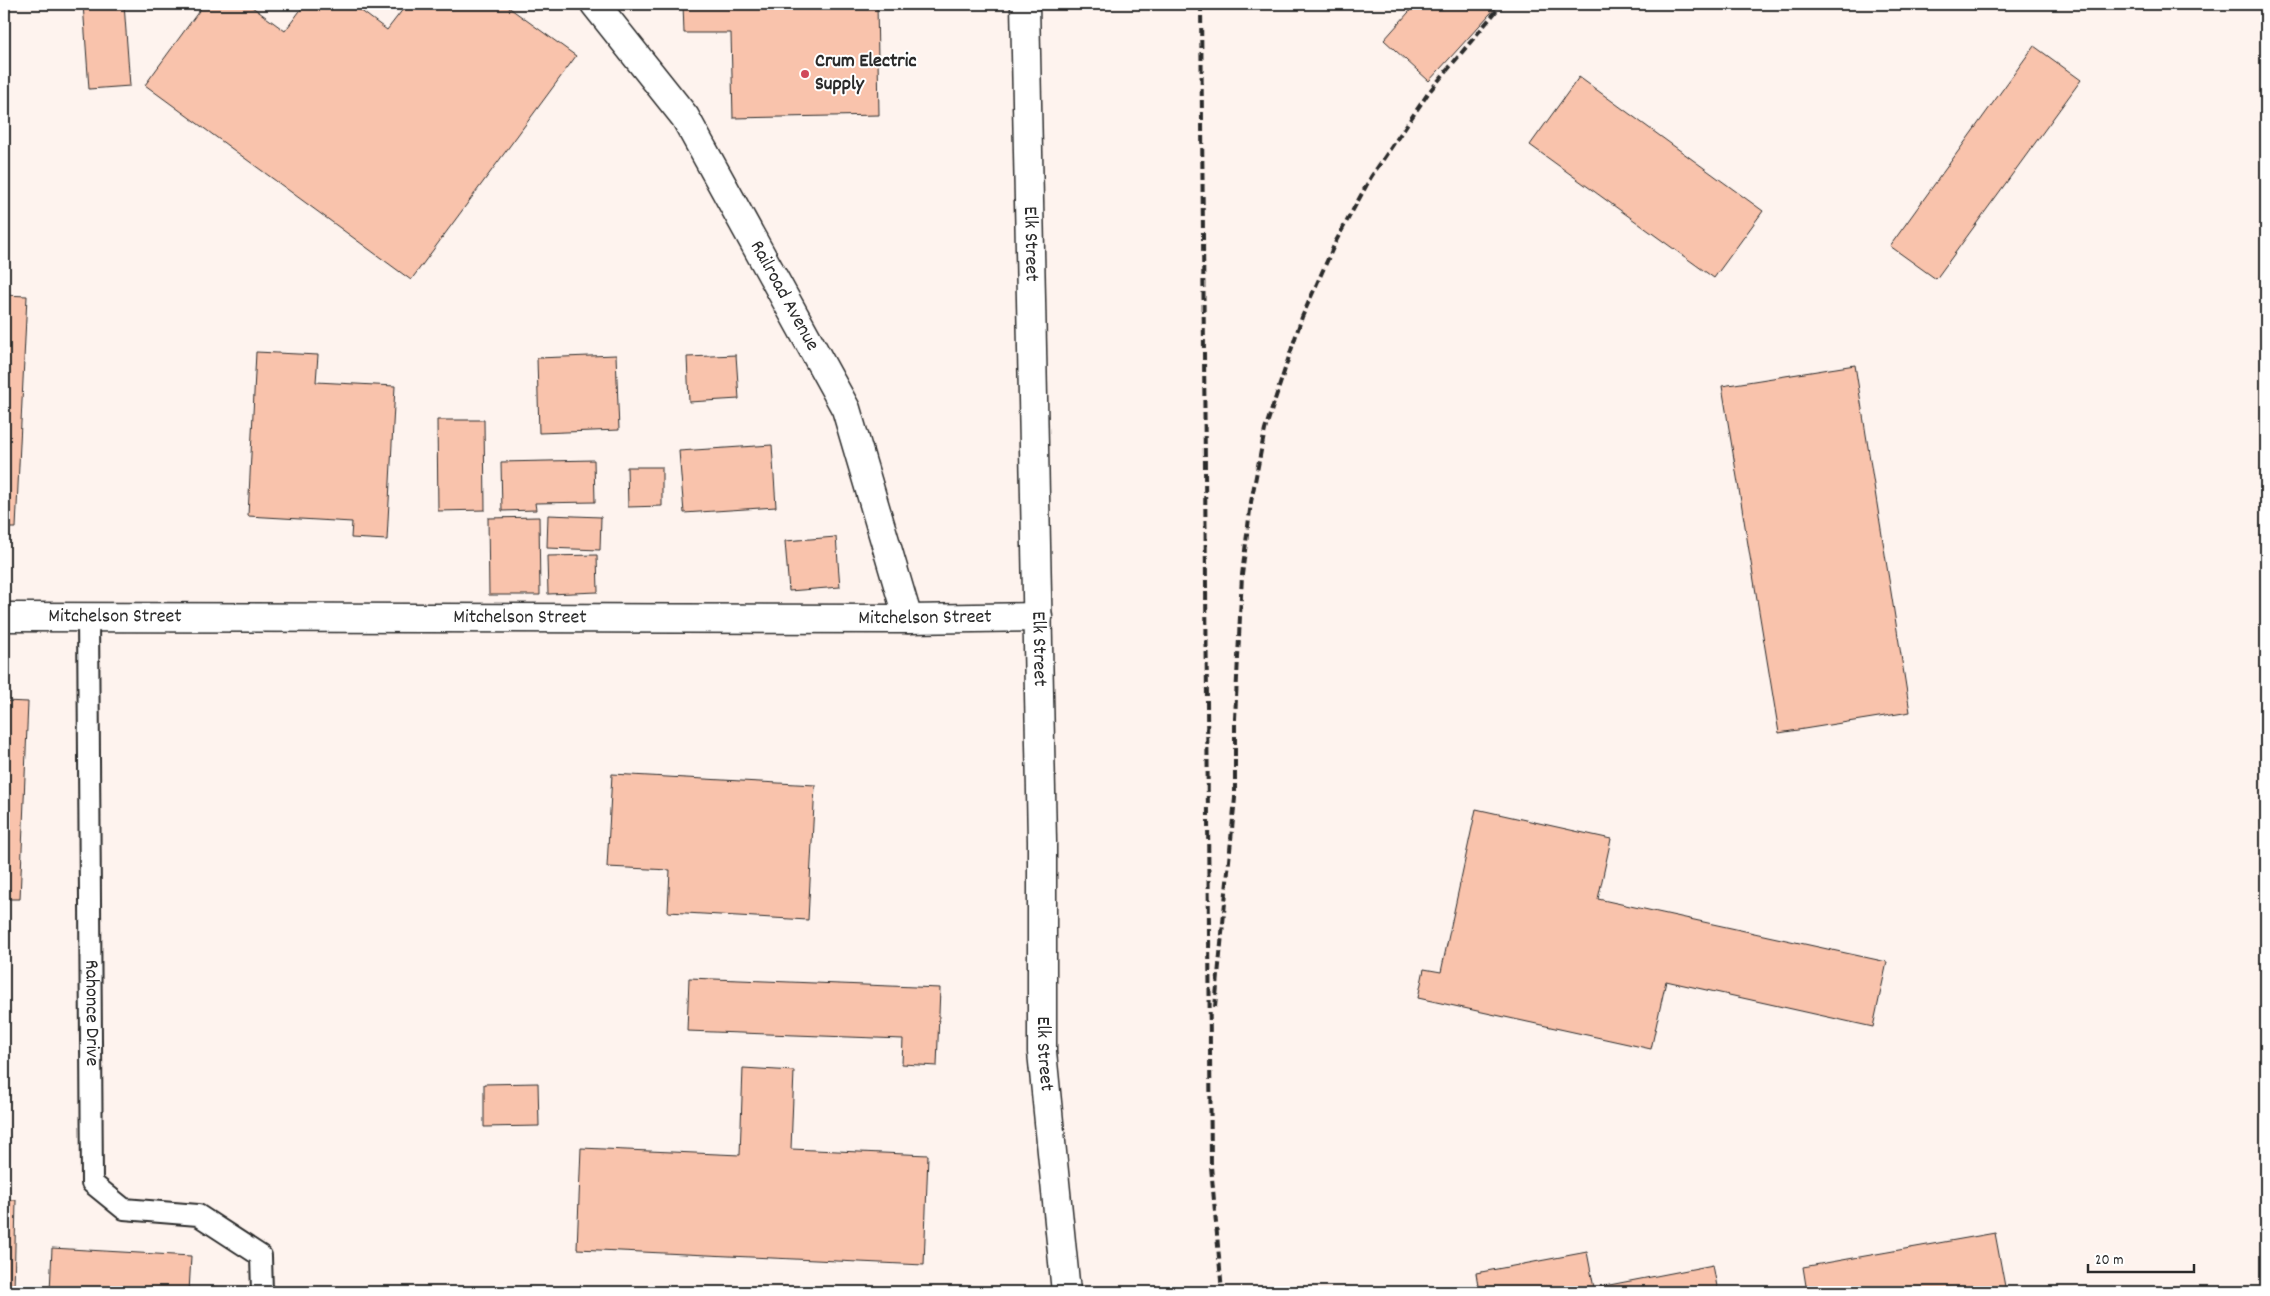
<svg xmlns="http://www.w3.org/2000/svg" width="2270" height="1296" viewBox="0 0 2270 1296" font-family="Dekko,sans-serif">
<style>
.building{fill:#f9c3ac;stroke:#2b2b2b}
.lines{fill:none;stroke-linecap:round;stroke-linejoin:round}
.lane-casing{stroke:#2b2b2b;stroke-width:24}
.street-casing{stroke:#2b2b2b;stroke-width:31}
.primary-casing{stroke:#2b2b2b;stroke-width:31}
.lane{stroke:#fff;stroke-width:20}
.street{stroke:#fff;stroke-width:28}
.primary{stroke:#fff;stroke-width:28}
.rail{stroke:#2b2b2b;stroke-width:4;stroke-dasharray:8 4;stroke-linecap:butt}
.poi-dot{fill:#d1495b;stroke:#fff;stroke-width:2}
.labels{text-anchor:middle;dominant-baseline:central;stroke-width:4;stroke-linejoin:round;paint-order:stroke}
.poi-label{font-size:20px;font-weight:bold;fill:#2b2b2b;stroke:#fff;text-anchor:start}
.street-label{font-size:20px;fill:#2b2b2b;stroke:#fff}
</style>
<rect width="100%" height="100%" fill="#fef3ee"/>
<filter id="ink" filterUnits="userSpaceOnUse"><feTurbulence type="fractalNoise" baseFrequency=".02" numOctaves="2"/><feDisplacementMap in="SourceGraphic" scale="10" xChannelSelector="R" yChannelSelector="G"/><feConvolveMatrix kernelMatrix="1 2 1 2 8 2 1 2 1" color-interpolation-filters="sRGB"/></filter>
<g filter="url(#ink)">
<g class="building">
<polygon points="83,4 124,4 130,86 89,89"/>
<polygon points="204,4 248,4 285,31 305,4 352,4 387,30 407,4 504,4 576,56 411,280 145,85"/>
<polygon points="683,4 877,4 879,115 733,118 731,33 684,33"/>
<polygon points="1416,4 1499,4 1429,81 1384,40"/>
<polygon points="2034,46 2081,80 1936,279 1890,246"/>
<polygon points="1579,77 1763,211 1714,278 1530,145"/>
<polygon points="4,295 27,296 16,528 4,528"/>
<polygon points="256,352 318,355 316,382 395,386 387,540 351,538 352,522 248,516"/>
<polygon points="616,355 619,430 539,433 537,358"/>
<polygon points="736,355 739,399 689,402 687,357"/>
<polygon points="1855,365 1910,712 1779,733 1722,386"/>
<polygon points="437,420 484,420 485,510 438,511"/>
<polygon points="772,445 776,507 684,513 679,451"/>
<polygon points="594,460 595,502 535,503 536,510 502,511 501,462"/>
<polygon points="627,467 662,467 662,506 628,507"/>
<polygon points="548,515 601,517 600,550 547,548"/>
<polygon points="539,517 540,595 489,595 488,518"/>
<polygon points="836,537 840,587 789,591 785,541"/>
<polygon points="597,555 598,592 548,594 547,556"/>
<polygon points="4,701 28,702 20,899 4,899"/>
<polygon points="612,774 815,785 808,920 668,912 670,870 607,867"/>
<polygon points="1476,809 1611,839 1598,899 1887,962 1873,1027 1666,981 1651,1049 1418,998 1424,969 1441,972"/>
<polygon points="689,978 940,988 937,1066 902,1064 903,1039 687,1031"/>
<polygon points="743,1068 794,1071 791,1149 928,1155 924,1265 577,1249 581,1148 740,1155"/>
<polygon points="538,1083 539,1126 484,1127 484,1084"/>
<polygon points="4,1200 16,1200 14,1292 4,1292"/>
<polygon points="1995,1233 2006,1292 1807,1292 1803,1267"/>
<polygon points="52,1248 191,1256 189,1292 50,1292"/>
<polygon points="1587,1252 1594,1288 1713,1265 1718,1292 1479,1292 1476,1273"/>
</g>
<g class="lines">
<defs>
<g id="lane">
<path id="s1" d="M88,617L92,1183L124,1209L198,1215L261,1256L262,1292"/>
</g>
<g id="street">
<path id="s2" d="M595,4L685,117L846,409L908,619"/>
<path id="s3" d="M4,617L908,619L1038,617"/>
</g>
<g id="primary">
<path id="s4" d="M1025,4L1042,841V1052L1066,1292"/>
</g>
</defs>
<use href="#lane" class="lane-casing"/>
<use href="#street" class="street-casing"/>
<use href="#primary" class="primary-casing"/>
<use href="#lane" class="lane"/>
<use href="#street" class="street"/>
<use href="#primary" class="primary"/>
<g class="rail">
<polyline points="1201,4 1211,1166 1222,1292"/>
<polyline points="1215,1007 1235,798 1235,719 1242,575 1251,502 1265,430 1302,317 1336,241 1371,177 1429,92 1502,4"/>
</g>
</g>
</g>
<circle class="poi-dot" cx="805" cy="74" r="5"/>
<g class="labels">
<g class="poi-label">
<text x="815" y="62">Crum Electric<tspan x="815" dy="23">Supply</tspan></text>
</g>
<g class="street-label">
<text stroke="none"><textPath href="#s4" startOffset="240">Elk Street</textPath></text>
<text stroke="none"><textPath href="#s2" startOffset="349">Railroad Avenue</textPath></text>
<text stroke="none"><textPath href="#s3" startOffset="111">Mitchelson Street</textPath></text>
<text stroke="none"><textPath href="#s3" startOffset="516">Mitchelson Street</textPath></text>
<text stroke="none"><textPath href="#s3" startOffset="921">Mitchelson Street</textPath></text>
<text stroke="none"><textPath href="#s4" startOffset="645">Elk Street</textPath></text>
<text stroke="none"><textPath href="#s1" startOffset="396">Rahonce Drive</textPath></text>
<text stroke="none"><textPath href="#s4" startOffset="1050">Elk Street</textPath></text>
</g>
</g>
<rect width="2270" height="1296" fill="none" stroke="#fff" stroke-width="20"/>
<rect x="10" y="10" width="2250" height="1276" fill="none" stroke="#2b2b2b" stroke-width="2" filter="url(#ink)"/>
<path d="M2088 1264v8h106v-8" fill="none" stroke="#2b2b2b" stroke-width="2.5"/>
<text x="2095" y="1264" font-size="15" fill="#2b2b2b" stroke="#ffffff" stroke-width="4" paint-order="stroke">20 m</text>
</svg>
